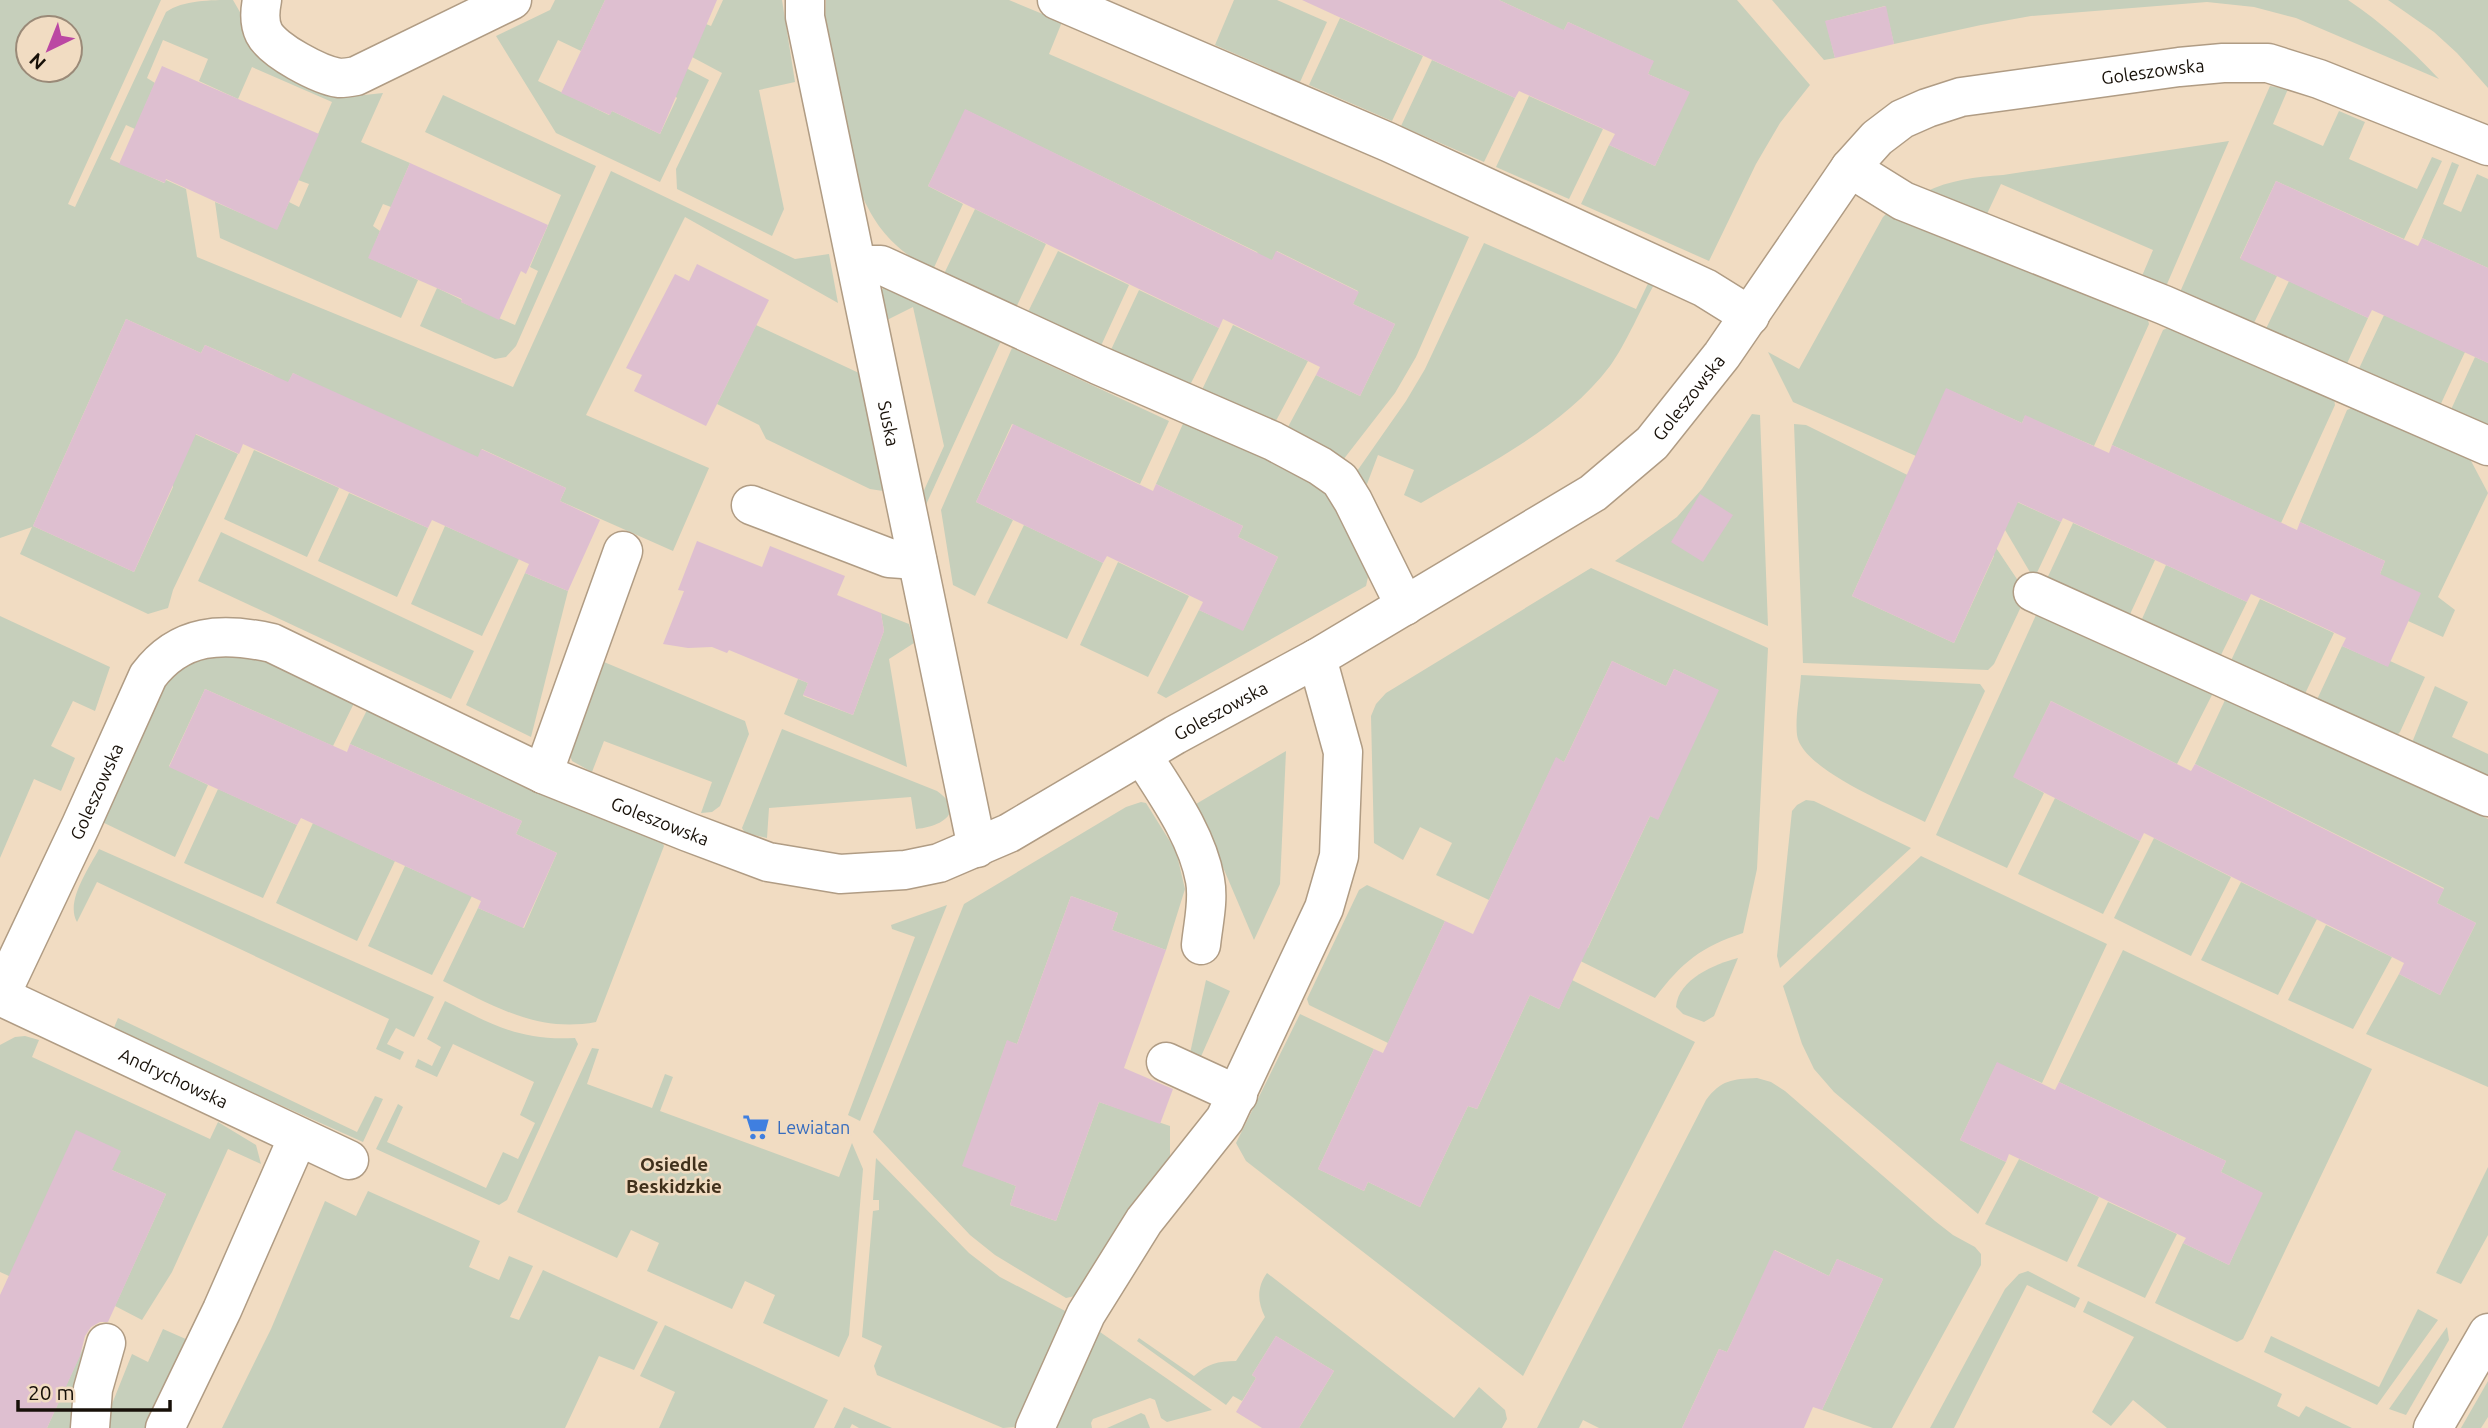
<svg xmlns="http://www.w3.org/2000/svg" width="2488" height="1428" viewBox="0 0 2488 1428" font-family="Ubuntu,sans-serif">
<style>
.green{fill:#c6cfbb;fill-rule:evenodd}
.building{fill:#debfd0}
.lines{fill:none;stroke-linecap:round;stroke-linejoin:round}
.minor-casing{stroke:#b09c84;stroke-width:41}
.minor{stroke:#fff;stroke-width:38}
.labels{text-anchor:middle;dominant-baseline:central;stroke-width:5;stroke-linejoin:round;paint-order:stroke}
.street-label{font-size:18px;fill:#171008;stroke:#f1dcc2}
.shop-label{font-size:18px;fill:#366cbe;stroke:#f1dcc2;text-anchor:start}
.neighbourhood-label{font-size:19px;font-weight:bold;fill:#40301b;stroke:#f1dcc2}
</style>
<rect width="100%" height="100%" fill="#f1dcc2"/>
<g class="green">
<path d="M0,0H161L68,204L75,207L166,12C183,0 211,0 233,0L268,61L338,94L355,96L383,93L361,142L410,163L391,207L383,204L373,226L380,231L369,258L418,280L401,318L220,238L215,202L277,229L289,202L299,207L309,184L298,180L332,102L252,67L238,99L199,81L208,59L163,40L147,78L155,83L135,129L126,125L110,159L164,183L166,180L186,189L197,257L513,387L611,171L795,259L829,254L838,303L685,217L586,415L709,468L673,551L560,501L566,488L482,449L474,467L293,373L285,390L273,375L205,345L201,353L126,319L33,526L134,572L173,487L158,417L238,454L173,590L168,608L148,614L20,554L32,527L0,538ZM28,28H70V70H28Z"/>
<polygon points="555,0 605,0 581,51 558,40 538,81 609,115 612,111 660,134 677,98 674,95 686,68 709,80 660,182 556,133 496,36 550,10"/>
<polygon points="723,0 782,0 795,82 759,90 784,209 772,236 677,189 676,169 722,73 692,57 706,24 711,26"/>
<path d="M826,0H1009L1062,22L1049,54L1469,237L1416,357L1395,393L1343,460L1282,438L1316,375L1360,396L1395,324L1353,304L1358,291L1277,251L1268,268L1257,252L966,110L928,186L963,204L932,272C895,247 878,233 860,191L825,20Z"/>
<polygon points="1234,0 1277,0 1327,22 1300,82 1215,45"/>
<polygon points="1499,0 1737,0 1810,85 1780,123 1756,164 1709,261 1581,204 1609,145 1655,166 1689,92 1648,74 1653,61 1568,22 1560,38 1549,23"/>
<path d="M1772,0H2348C2382,23 2411,49 2439,79L2296,18L2254,7L2207,2L2031,16L1981,25L1894,44L1885,6L1826,21L1835,58L1824,60Z"/>
<polygon points="2388,0 2488,0 2488,88 2457,53 2434,32"/>
<polygon points="1340,18 1423,56 1392,121 1309,85"/>
<polygon points="1432,60 1515,98 1484,162 1401,126"/>
<polygon points="2270,86 2288,89 2273,124 2323,146 2339,111 2365,122 2349,159 2417,189 2432,157 2442,161 2404,239 2276,181 2240,258 2277,276 2251,329 2177,299"/>
<polygon points="443,95 596,166 516,346 506,357 495,359 420,326 437,288 462,300 461,302 515,325 538,271 530,267 561,195 425,132"/>
<polygon points="1529,96 1603,129 1569,199 1496,167"/>
<path d="M2229,141L2164,291L2139,283L2153,250L2001,184L1986,216L1925,192C1950,180 1975,177 2003,175Z"/>
<polygon points="2452,162 2459,165 2443,204 2461,212 2477,174 2488,179 2488,268 2422,238"/>
<polygon points="975,209 1046,244 1015,310 943,276"/>
<polygon points="1889,211 2148,320 2149,324 2094,446 2025,416 2022,423 1947,389 1916,456 1793,402 1768,352 1799,369 1883,217"/>
<path d="M1484,243L1636,309L1651,277L1656,281C1642,306 1626,344 1610,366C1563,428 1487,464 1421,503L1404,495L1414,470L1378,455L1364,492L1355,474L1406,401L1425,369Z"/>
<polygon points="1058,251 1129,285 1099,350 1026,316"/>
<polygon points="2289,281 2368,318 2344,370 2263,335"/>
<polygon points="890,286 1001,341 924,509 921,497 944,446 913,307 887,320 881,292 883,288"/>
<polygon points="1139,290 1219,328 1187,391 1109,354"/>
<polygon points="2384,315 2465,352 2438,410 2356,375"/>
<polygon points="756,325 859,373 883,491 870,489 766,439 759,425 717,404"/>
<polygon points="1233,325 1308,361 1270,432 1199,396"/>
<polygon points="2167,328 2334,399 2335,405 2281,523 2112,445 2163,330"/>
<polygon points="1012,348 1169,421 1140,484 1012,424 976,502 1013,520 975,596 953,585 941,510"/>
<polygon points="2475,357 2488,363 2488,432 2449,414"/>
<polygon points="2354,407 2470,459 2488,493 2438,597 2455,610 2443,637 2408,621 2380,574 2385,561 2300,522 2347,410"/>
<polygon points="1752,414 1760,415 1768,626 1615,561 1677,517 1702,489"/>
<polygon points="1186,417 1325,489 1346,526 1368,577 1366,586 1166,698 1157,693 1199,610 1243,630 1278,557 1238,537 1243,526 1156,484"/>
<polygon points="1794,424 1806,425 1948,495 1891,510 1852,596 1954,643 1994,556 1968,506 2027,594 1994,664 1988,670 1803,663"/>
<polygon points="254,450 339,488 307,557 224,519"/>
<polygon points="1978,484 2061,522 2034,579"/>
<polygon points="349,493 428,528 397,597 318,561"/>
<polygon points="2073,523 2155,560 2126,623 2044,585"/>
<polygon points="1024,525 1103,563 1067,639 987,603"/>
<polygon points="445,526 519,559 482,636 411,604"/>
<polygon points="221,532 474,651 451,699 198,581"/>
<polygon points="1118,562 1189,596 1148,677 1080,645"/>
<polygon points="2166,565 2247,602 2217,663 2138,628"/>
<path d="M1591,568L1768,648L1757,869L1743,933C1701,947 1682,962 1655,998L1542,942L1588,948L1650,816L1658,819L1718,690L1674,669L1666,686L1612,661L1564,762L1556,758L1489,900L1436,875L1452,843L1420,827L1403,860L1374,843L1371,716L1376,704L1386,693Z"/>
<polygon points="525,573 568,591 531,737 466,705"/>
<polygon points="2260,599 2334,633 2302,700 2228,667"/>
<polygon points="881,613 909,624 914,643 889,659 907,767 784,714 798,679 808,683 803,696 853,715 884,631"/>
<polygon points="2036,615 2213,693 2177,764 2051,701 2014,777 2044,793 2007,868 1936,835"/>
<polygon points="0,616 110,667 95,711 73,701 51,746 75,758 61,791 34,779 0,858"/>
<polygon points="2342,646 2387,666 2390,661 2425,677 2400,732 2393,739 2314,706"/>
<polygon points="205,653 260,657 357,697 333,746 205,689 169,766 208,785 175,857 98,820 160,677"/>
<polygon points="604,662 745,721 749,734 720,806 712,812 701,813 712,782 604,741 592,772 572,761 567,746 595,669"/>
<path d="M1801,675L1980,684L1985,691L1925,822C1896,807 1801,769 1797,735C1795,716 1800,694 1801,675Z"/>
<polygon points="2435,686 2468,702 2452,737 2488,754 2488,785 2409,750"/>
<polygon points="2226,698 2488,819 2488,1087 2366,1034 2399,974 2440,995 2476,923 2437,903 2444,888 2195,764"/>
<path d="M370,704L659,834L664,846L596,1022C537,1033 494,1006 443,981L478,908L524,928L557,853L516,834L522,821L350,744Z"/>
<path d="M782,729L937,791C967,812 941,827 916,829L911,797L769,808L767,838L745,833L742,828Z"/>
<polygon points="1286,751 1280,884 1254,940 1196,804"/>
<polygon points="218,789 297,825 263,898 184,863"/>
<polygon points="2055,798 2140,841 2103,914 2018,874"/>
<polygon points="1806,800 1814,801 1911,848 1780,968 1777,956 1792,811 1797,805"/>
<polygon points="1141,802 1146,803 1176,851 1185,889 1166,950 1112,930 1118,913 1071,896 1017,1044 1007,1041 963,1165 1016,1186 1010,1205 1056,1221 1099,1102 1170,1126 1170,1168 1075,1296 1066,1298 995,1255 970,1235 873,1132 964,904 1126,807"/>
<polygon points="313,823 395,861 357,941 276,903"/>
<polygon points="2154,838 2231,877 2191,956 2114,918"/>
<path d="M99,849L434,997L414,1037L396,1028L387,1044L404,1052L400,1060L376,1049L389,1019L97,882L77,922C65,902 89,868 99,849Z"/>
<polygon points="1921,856 2107,944 2042,1083 1997,1063 1960,1140 2006,1162 1978,1214 1834,1092 1814,1069 1802,1044 1783,986"/>
<polygon points="405,866 472,896 432,975 368,946"/>
<polygon points="2241,882 2317,919 2278,995 2201,960"/>
<polygon points="1367,885 1445,921 1388,1043 1309,1005 1307,999 1359,890"/>
<polygon points="947,905 860,1121 848,1115 915,937 892,929 891,925"/>
<polygon points="2326,925 2392,957 2353,1029 2288,1000"/>
<polygon points="2123,950 2372,1069 2243,1339 2237,1342 2155,1303 2183,1243 2229,1265 2262,1193 2221,1172 2226,1161 2059,1082"/>
<path d="M1738,958L1714,1016L1704,1022L1683,1014L1676,1007C1678,979 1715,964 1738,958Z"/>
<polygon points="1206,980 1230,991 1199,1061 1189,1058"/>
<polygon points="1572,980 1695,1042 1523,1376 1246,1161 1236,1143 1300,1014 1374,1049 1318,1169 1364,1191 1368,1182 1420,1207 1468,1106 1477,1109 1530,995 1559,1009"/>
<path d="M445,1001C493,1025 520,1041 575,1038L578,1044L507,1200L499,1205L376,1149L398,1104L403,1107L387,1142L486,1188L503,1152L518,1159L535,1123L520,1115L534,1082L453,1044L437,1077L415,1067L418,1059L432,1066L441,1047L427,1039Z"/>
<polygon points="118,1018 357,1132 375,1096 383,1099 363,1142 113,1030"/>
<polygon points="25,1036 39,1040 32,1057 210,1139 218,1122 256,1145 261,1164 228,1149 172,1272 142,1320 115,1306 166,1194 112,1170 9,1276 0,1272 0,1045 15,1037"/>
<polygon points="592,1048 599,1049 587,1084 652,1108 665,1074 673,1077 660,1111 839,1177 852,1143 863,1169 849,1335 839,1357 763,1323 775,1295 745,1281 732,1309 647,1271 659,1243 631,1230 617,1258 517,1212"/>
<path d="M1757,1078L1771,1082L1785,1091L1935,1221L1953,1235L1975,1247L1981,1254V1265L1892,1428H1873L1822,1410L1883,1279L1837,1259L1829,1276L1775,1250L1727,1352L1719,1349L1682,1428H1599L1583,1420L1579,1428H1537L1706,1100C1721,1080 1732,1079 1757,1078Z"/>
<polygon points="876,1158 969,1253 1000,1277 1069,1313 1022,1420 1014,1427 1003,1428 877,1375 874,1366 882,1346 862,1337 873,1211 879,1210 879,1200 873,1200"/>
<polygon points="2019,1159 2099,1197 2067,1262 1985,1224"/>
<polygon points="2488,1167 2488,1235 2461,1284 2436,1273"/>
<polygon points="368,1191 480,1241 469,1267 499,1280 509,1256 533,1266 510,1317 519,1320 543,1270 658,1322 634,1370 599,1356 565,1428 222,1428 271,1329 325,1201 356,1216"/>
<polygon points="2108,1202 2177,1234 2145,1298 2077,1266"/>
<polygon points="2028,1271 2080,1298 2075,1308 2027,1285 1954,1428 1930,1428 2005,1289 2019,1274"/>
<path d="M1267,1273L1454,1418L1479,1387L1505,1410L1507,1419L1502,1428H1299L1334,1371L1276,1336L1252,1375L1256,1378L1242,1401L1233,1396L1226,1405L1137,1341L1139,1338L1194,1376C1207,1364 1218,1361 1236,1361L1265,1317C1257,1301 1257,1287 1267,1273Z"/>
<polygon points="2088,1301 2282,1394 2277,1406 2299,1417 2306,1406 2352,1428 2167,1428 2133,1400 2111,1426 2092,1412 2134,1337 2083,1312"/>
<polygon points="2418,1309 2438,1320 2377,1405 2264,1352 2271,1336 2379,1387"/>
<polygon points="665,1325 828,1400 814,1428 659,1428 675,1392 640,1376"/>
<polygon points="2447,1327 2449,1340 2406,1415 2389,1409"/>
<polygon points="163,1329 188,1340 147,1428 108,1428 112,1404 132,1354 148,1362"/>
<polygon points="1100,1332 1212,1410 1167,1422 1161,1418 1155,1400 1150,1398 1093,1419 1091,1423 1092,1428 1055,1428 1097,1333"/>
<polygon points="89,1335 78,1428 47,1428"/>
<polygon points="2488,1381 2488,1417 2481,1428 2461,1428"/>
<polygon points="844,1407 892,1428 859,1428 852,1424 850,1428 834,1428"/>
<polygon points="1141,1413 1145,1415 1150,1428 1107,1428"/>
</g>
<g class="building">
<polygon points="605,0 717,0 660,134 612,111 610,115 561,93"/>
<polygon points="1302,0 1499,0 1564,30 1568,22 1654,61 1648,74 1690,92 1655,166 1609,145 1615,134 1519,91 1515,98"/>
<polygon points="1886,6 1894,44 1835,58 1825,21"/>
<polygon points="162,66 319,134 277,230 166,179 165,183 119,164"/>
<polygon points="965,109 1272,260 1276,251 1359,292 1353,304 1395,324 1360,396 1316,375 1320,367 1223,319 1219,328 928,186"/>
<polygon points="410,163 548,225 526,274 521,271 499,320 461,302 462,299 368,258"/>
<polygon points="2276,181 2418,246 2422,238 2488,268 2488,363 2372,310 2368,318 2240,259"/>
<polygon points="697,264 769,300 706,426 634,391 642,375 626,368 675,274 689,281"/>
<polygon points="126,319 201,353 205,345 288,382 293,373 478,457 481,449 566,488 560,501 600,520 568,591 525,573 529,564 432,520 428,528 243,444 239,454 196,434 134,572 33,526"/>
<polygon points="1946,388 2022,423 2025,415 2109,453 2112,445 2297,530 2300,522 2385,561 2380,574 2421,593 2388,667 2342,646 2346,638 2251,594 2247,602 2063,518 2061,522 2018,502 1954,643 1852,596"/>
<polygon points="1013,424 1153,491 1156,484 1243,526 1238,537 1278,557 1243,631 1199,610 1203,602 1107,556 1103,563 976,502"/>
<polygon points="1700,494 1733,515 1703,562 1671,542"/>
<polygon points="697,541 762,567 770,546 845,576 837,595 881,613 884,631 853,715 803,695 808,683 729,650 727,653 712,647 688,648 663,644 684,591 678,590"/>
<polygon points="1612,661 1666,686 1674,669 1719,690 1658,820 1650,816 1559,1009 1530,995 1477,1109 1468,1106 1420,1207 1368,1182 1364,1191 1318,1169 1374,1049 1383,1053 1445,921 1473,934 1556,757 1564,762"/>
<polygon points="205,689 347,752 350,744 522,821 516,834 557,853 523,928 478,908 481,901 301,818 297,825 169,767"/>
<polygon points="2051,701 2191,771 2195,764 2444,889 2437,903 2476,923 2440,995 2399,974 2404,963 2144,833 2140,841 2013,777"/>
<polygon points="1071,896 1118,913 1112,930 1166,950 1124,1068 1173,1089 1160,1124 1099,1102 1056,1221 1010,1205 1016,1186 962,1166 1007,1040 1017,1044"/>
<polygon points="1997,1062 2055,1090 2059,1082 2226,1161 2221,1172 2263,1193 2229,1265 2183,1243 2186,1238 2009,1154 2006,1162 1960,1140"/>
<polygon points="76,1130 121,1151 112,1170 166,1194 108,1322 100,1322 91,1327 85,1336 80,1356 47,1428 0,1428 0,1295"/>
<polygon points="1774,1250 1829,1276 1837,1259 1883,1279 1822,1410 1813,1407 1804,1428 1682,1428 1719,1349 1727,1352"/>
<polygon points="1276,1336 1334,1371 1299,1428 1262,1428 1236,1412 1256,1378 1252,1375"/>
</g>
<g class="lines">
<defs>
<g id="minor">
<path d="M262,0C260,10 259,23 264,33C273,51 320,75 339,78C344,78 351,77 356,76L512,0"/>
<path id="s1" d="M805,0V17C863,294 919,571 977,848"/>
<polyline points="1057,0 1388,142 1705,288 1750,316"/>
<polyline points="1850,168 1903,201 2164,305 2488,446"/>
<polyline points="858,265 881,265 1098,365 1273,441 1320,466 1340,480 1353,501 1405,606"/>
<polyline points="751,505 889,558 917,560"/>
<polyline points="2033,592 2488,797"/>
<path d="M1142,755C1166,793 1197,835 1205,880C1209,901 1203,924 1201,945"/>
<polyline points="543,774 623,551"/>
<path id="s2" d="M0,996L81,825L148,676C180,633 223,632 272,643L543,774L688,832L768,862L840,874L905,870L939,863L1009,833L1175,735L1317,658L1593,493L1652,443L1722,355L1850,168L1877,138L1902,119L1927,108L1961,97L2179,67L2223,63H2268L2319,79L2488,146"/>
<path id="s3" d="M0,996L349,1160"/>
<polyline points="1166,1062 1238,1095"/>
<polyline points="90,1428 93,1389 106,1343"/>
<polyline points="165,1428 222,1310 298,1137"/>
<polyline points="1035,1428 1086,1314 1144,1221 1225,1119 1324,908 1339,856 1343,752 1317,658"/>
<polyline points="2433,1428 2488,1333"/>
</g>
</defs>
<use href="#minor" class="minor-casing"/>
<use href="#minor" class="minor"/>
</g>
<defs>
<symbol id="supermarket-bare" viewBox="-9 -9 18 18"><path d="M-6-5.5h2.5l.6 2H6L4.5 2H-2.5L-4.4-4H-6ZM-1.5 3.2a1.3 1.3 0 1 0 .1 0ZM3 3.2a1.3 1.3 0 1 0 .1 0Z" fill="#3f7fe0" stroke="#f1dcc2" stroke-width="2.5" paint-order="stroke"/></symbol>
</defs>
<g fill-rule="evenodd">
<use href="#supermarket-bare" x="737" y="1108" width="38" height="38"/>
</g>
<g class="labels">
<g class="street-label">
<text stroke="none"><textPath href="#s2" startOffset="2702">Goleszowska</textPath></text>
<text stroke="none"><textPath href="#s2" startOffset="2093">Goleszowska</textPath></text>
<text stroke="none"><textPath href="#s1" startOffset="432">Suska</textPath></text>
<text stroke="none"><textPath href="#s2" startOffset="1526">Goleszowska</textPath></text>
<text stroke="none"><textPath href="#s2" startOffset="226">Goleszowska</textPath></text>
<text stroke="none"><textPath href="#s2" startOffset="917">Goleszowska</textPath></text>
<text stroke="none"><textPath href="#s3" startOffset="192">Andrychowska</textPath></text>
</g>
<g class="shop-label">
<text x="777" y="1127">Lewiatan</text>
</g>
<g class="neighbourhood-label">
<text x="674" y="1164">Osiedle<tspan x="674" dy="22">Beskidzkie</tspan></text>
</g>
</g>
<g transform="translate(49 49) rotate(223)"><circle r="33" fill="#f1dcc2" stroke="#9a8a78" stroke-width="2"/>
<path d="M0-5L12 26L0 18L-12 26Z" fill="#bb48a3"/>
<text y="-10" font-size="19" font-weight="bold" text-anchor="middle" fill="#171008">N</text>
</g>
<path d="M18 1400v10h152v-10" fill="none" stroke="#171008" stroke-width="3.5"/>
<text x="28" y="1400" font-size="21" fill="#171008" stroke="#f1dcc2" stroke-width="5" paint-order="stroke">20 m</text>
</svg>
